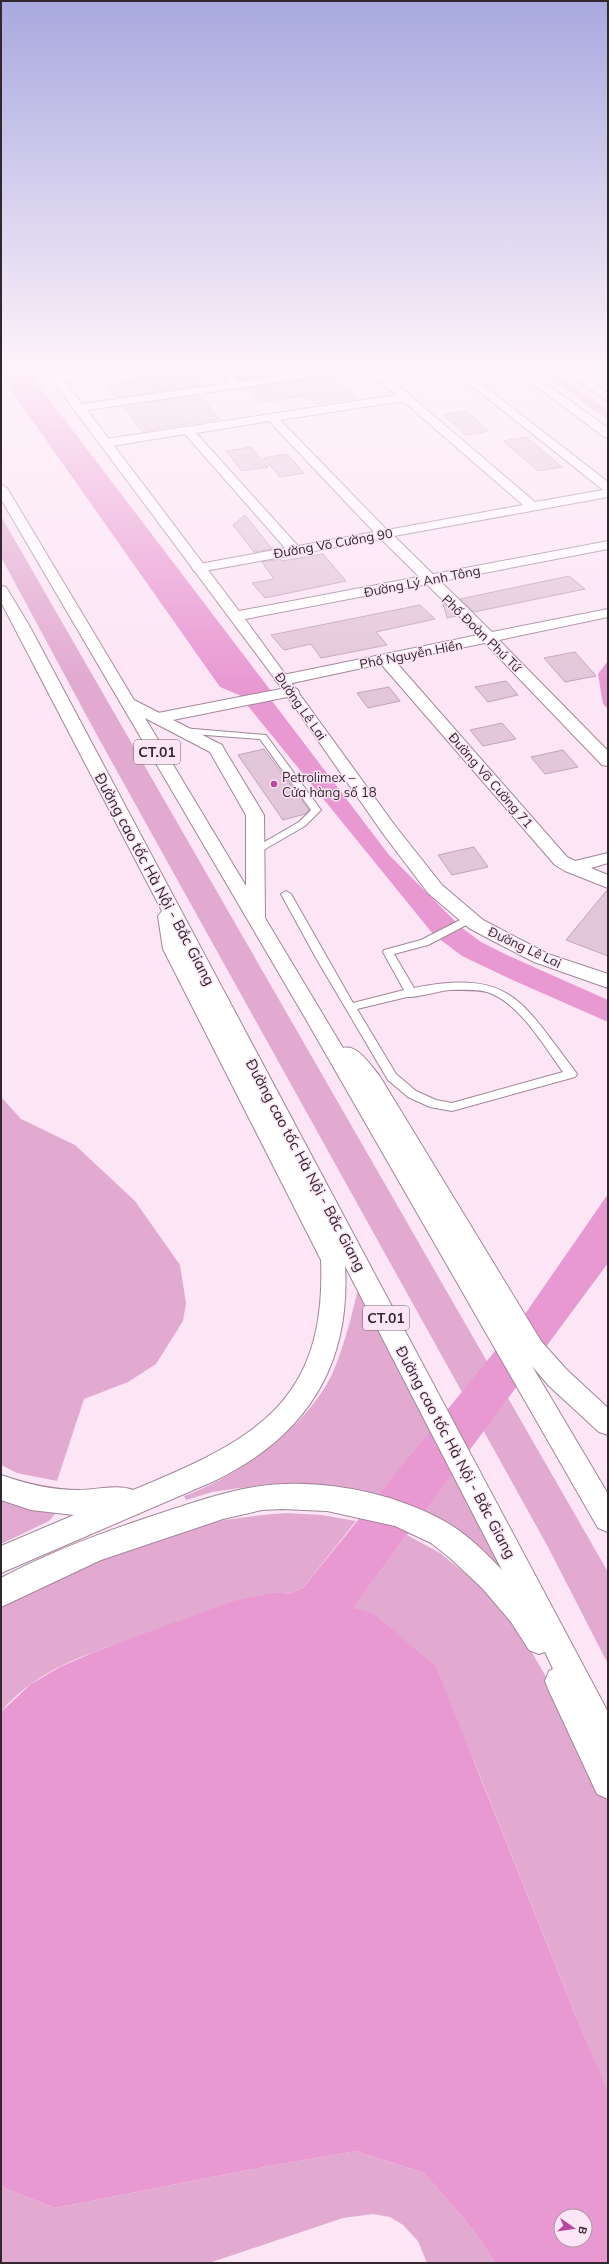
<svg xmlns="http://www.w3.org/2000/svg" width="609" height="2264" viewBox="0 0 609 2264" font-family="Mulish,sans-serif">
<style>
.green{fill:#e2aad1}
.water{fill:#e999d2;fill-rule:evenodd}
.building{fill:#e3c6d9;stroke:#c0a5b7}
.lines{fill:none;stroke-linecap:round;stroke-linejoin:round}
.lane-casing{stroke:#a18698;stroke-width:2}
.street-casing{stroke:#a18698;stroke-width:2}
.secondary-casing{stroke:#a18698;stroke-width:2}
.highway-casing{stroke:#a18698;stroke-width:2}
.lane{fill:#fff;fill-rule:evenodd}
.street{fill:#fff;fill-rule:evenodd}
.secondary{fill:#fff;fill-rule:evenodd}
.highway{fill:#fff;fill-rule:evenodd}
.poi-dot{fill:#ba46a0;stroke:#fce5f4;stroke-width:1.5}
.labels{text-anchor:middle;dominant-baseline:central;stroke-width:3;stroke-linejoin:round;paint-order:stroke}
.far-street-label{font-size:13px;fill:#32272f;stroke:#fce5f4}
.far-poi-label{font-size:13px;fill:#32272f;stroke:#fce5f4;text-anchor:start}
.shield{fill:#fce5f4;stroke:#6f606a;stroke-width:1}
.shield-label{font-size:14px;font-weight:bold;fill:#32272f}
.street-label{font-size:15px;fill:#32272f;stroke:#fce5f4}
</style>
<rect width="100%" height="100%" fill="#fce5f4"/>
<g class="green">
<polygon points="54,365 135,365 69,373 59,371"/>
<polygon points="531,365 543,365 608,411 608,420"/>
<polygon points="1,516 608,1572 608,1664 548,1547 98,737 1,557"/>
<polygon points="1,1097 21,1119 75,1145 135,1201 180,1265 186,1303 183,1321 156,1364 128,1382 84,1399 57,1481 17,1473 1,1465"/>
<path d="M359,1285L514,1578L491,1561L348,1491L299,1483L268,1484L212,1492L186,1500L184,1496C239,1476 308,1427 333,1372C345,1344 352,1314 359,1285Z"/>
<polygon points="1,1501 54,1511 55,1514 49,1521 1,1544"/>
<path d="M286,1513L322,1515L356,1521L303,1588L289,1594L276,1592C237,1605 199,1617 161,1630C105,1648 40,1664 1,1712V1604C39,1586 78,1566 117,1550C171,1529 228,1517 286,1513Z"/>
<polygon points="407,1535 440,1553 467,1575 493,1599 520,1632 545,1675 608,1803 608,2092 575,2014 474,1761 352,1609"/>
<polygon points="356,2151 424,2173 474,2231 495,2263 427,2263 418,2241 403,2225 390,2217 373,2214 343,2218 209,2263 1,2263 1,2184 4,2188 55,2208 269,2166"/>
</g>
<g class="water">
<polygon points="1,365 23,365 271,691 272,701 389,855 462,928 481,942 509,956 608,1000 608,1022 506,977 462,956 433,934 239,695 220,687 1,376"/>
<polygon points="608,661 608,709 603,704 598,674"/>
<path d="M608,1194V1263L353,1608L373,1613L436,1667L575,2014L608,2091V2263H495L474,2231L424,2173L356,2151L269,2166L55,2208L4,2188L1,2184V1712L31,1684L60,1667L94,1652L234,1601L276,1592L289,1594L303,1588L525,1314ZM561,2216H585V2240H561Z"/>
</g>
<g class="building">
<polygon points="181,364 200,385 116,398 107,385 137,381 130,372"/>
<polygon points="250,364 318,364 322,368 240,380 229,368"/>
<polygon points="331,376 356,398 316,404 307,395 259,403 245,388"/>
<polygon points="199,395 220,419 142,431 122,406"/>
<polygon points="467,411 489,431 466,435 443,415"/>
<polygon points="526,437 562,467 538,471 503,441"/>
<polygon points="251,447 268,467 242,471 226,451"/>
<polygon points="287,454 304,473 280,477 263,458"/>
<polygon points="245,515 272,549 254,552 233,525"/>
<polygon points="323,554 346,581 265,598 252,583 274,579 262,562 280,559 282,561"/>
<polygon points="569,576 585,589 474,612 460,599"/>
<polygon points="443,603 457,616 447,618"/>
<polygon points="420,605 435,619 376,632 387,645 352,652 321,658 311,644 284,650 271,635"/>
<polygon points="575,652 596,676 565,682 544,658"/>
<polygon points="506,681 518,695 488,702 475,687"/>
<polygon points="389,687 400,701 368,708 357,693"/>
<polygon points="502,723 516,739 483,746 470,730"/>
<polygon points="264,749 309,810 305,814 283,820 238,755"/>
<polygon points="563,750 578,767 545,774 531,757"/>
<polygon points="474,847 488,867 452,875 438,855"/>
<polygon points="608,889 608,956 566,940"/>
</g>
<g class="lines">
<defs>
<g id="lane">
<polygon points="182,728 266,735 321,810 305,826 260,852 254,852 254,848 299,822 311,810 260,739 179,733 178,731"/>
<path d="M286,891L291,894L353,1003L404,990L383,952L384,950L421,940L466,917H474L475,919L474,921L428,945L394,954L414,988C512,969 521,1001 575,1071L577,1074L575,1077L452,1111L430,1107L408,1097L388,1080L316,958L281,894ZM450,990C462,990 475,989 487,992C519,1002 544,1046 563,1072L452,1103L436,1100L416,1091L396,1074L357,1009L407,997C416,998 438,991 450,990Z"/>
</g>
<g id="street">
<polygon points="129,365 155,365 149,368 57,381 51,378 57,375"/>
<polygon points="212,365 224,365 241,383 243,385 241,387 233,387"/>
<path d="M362,365H374L535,502L603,490L446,365H457L608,482V497L394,536L492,632L608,609V617L499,640L608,751V766L602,765L485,643L395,661L567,857L575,861L608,853V863L591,868L608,875V888L565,871L555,865L381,664L283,685L278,683L275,680L278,677L283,675L478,635L381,539L199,572L194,571L192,568L194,565L285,548L185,434L106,447L100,443L106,439L396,395ZM403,401L523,505L387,530L280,420ZM269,421L374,532L298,546L196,433Z"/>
<polygon points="291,687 297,689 299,692 297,695 158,723 152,721 150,718 152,715 158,713"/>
</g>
<g id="secondary">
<polygon points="41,365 52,365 82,404 355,365 379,365 374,368 87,410 239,611 608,541 608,549 245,619 396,827 442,885 483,920 548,954 608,974 608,988 534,962 495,942 469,928 428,893 384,835 278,683"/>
<polygon points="508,365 520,365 608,428 608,438 604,437"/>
<polygon points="555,365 568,365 608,393 608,401"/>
</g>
<g id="highway">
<path d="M1,484L7,488L134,700L222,745L224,749L264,815L265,918L343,1048C358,1044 370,1065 379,1075L541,1341L567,1370L608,1408V1435L599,1432L549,1386L532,1366L608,1494V1532L598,1528L304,1016L1,499ZM145,718L210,752L246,815V886Z"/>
<path d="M1,586L6,587L30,627L608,1712V1799L597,1794L549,1691L545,1681L549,1671L553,1669L545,1652L539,1654L529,1650L511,1622L482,1588L450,1558L431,1543L395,1526L327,1511L282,1509L262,1510L223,1519L101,1560L1,1607V1578C48,1553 98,1534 149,1517C183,1506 218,1493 254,1487C315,1477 390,1491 444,1521C466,1533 485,1552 502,1570L345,1266C351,1369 303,1439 212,1482L1,1573V1546L74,1515L31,1510L1,1500V1475C27,1484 51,1490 79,1490C97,1490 117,1484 133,1490C252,1441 327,1404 321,1260L163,949L158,916L162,911L1,602Z"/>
</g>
</defs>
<use href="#lane" class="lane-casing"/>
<use href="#street" class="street-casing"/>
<use href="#secondary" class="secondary-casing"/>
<use href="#highway" class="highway-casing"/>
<use href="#lane" class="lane"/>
<use href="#street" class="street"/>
<use href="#secondary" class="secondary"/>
<use href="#highway" class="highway"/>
</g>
<linearGradient id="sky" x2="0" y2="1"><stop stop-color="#a8a9df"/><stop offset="0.54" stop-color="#fef3fa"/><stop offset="1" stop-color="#fef3fa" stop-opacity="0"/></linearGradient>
<rect width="609" height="681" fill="url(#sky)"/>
<circle class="poi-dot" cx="274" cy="784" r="4"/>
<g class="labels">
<g class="far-street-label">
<text transform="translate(333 543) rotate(-10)">Đường Võ Cường 90</text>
<text transform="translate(422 581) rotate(-11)">Đường Lý Anh Tông</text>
<text transform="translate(482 633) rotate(44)">Phố Đoàn Phú Tứ</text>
<text transform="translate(411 654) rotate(-11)">Phố Nguyễn Hiền</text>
<text transform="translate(301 706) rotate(55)">Đường Lê Lai</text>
<text transform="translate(491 780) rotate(49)">Đường Võ Cường 71</text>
<text transform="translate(525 947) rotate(25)">Đường Lê Lai</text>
</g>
<g class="far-poi-label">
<text x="282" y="777">Petrolimex –<tspan x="282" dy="15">Cửa hàng số 18</tspan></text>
</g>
<g class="shield">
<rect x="134" y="740" width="46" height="24" rx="3"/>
<rect x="363" y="1306" width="46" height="24" rx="3"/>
</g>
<g class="shield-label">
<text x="157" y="752">CT.01</text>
<text x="386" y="1318">CT.01</text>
</g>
<g class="street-label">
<text transform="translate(155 879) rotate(62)">Đường cao tốc Hà Nội - Bắc Giang</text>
<text transform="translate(306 1165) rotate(62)">Đường cao tốc Hà Nội - Bắc Giang</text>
<text transform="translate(456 1452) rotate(62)">Đường cao tốc Hà Nội - Bắc Giang</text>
</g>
</g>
<rect width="609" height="2264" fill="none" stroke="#32272f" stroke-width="4"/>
<g transform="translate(573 2228) rotate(103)"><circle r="19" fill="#fce5f4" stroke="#ab99a5"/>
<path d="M0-3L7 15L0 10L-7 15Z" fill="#ba46a0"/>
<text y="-6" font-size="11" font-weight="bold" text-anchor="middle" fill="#32272f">B</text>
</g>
</svg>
